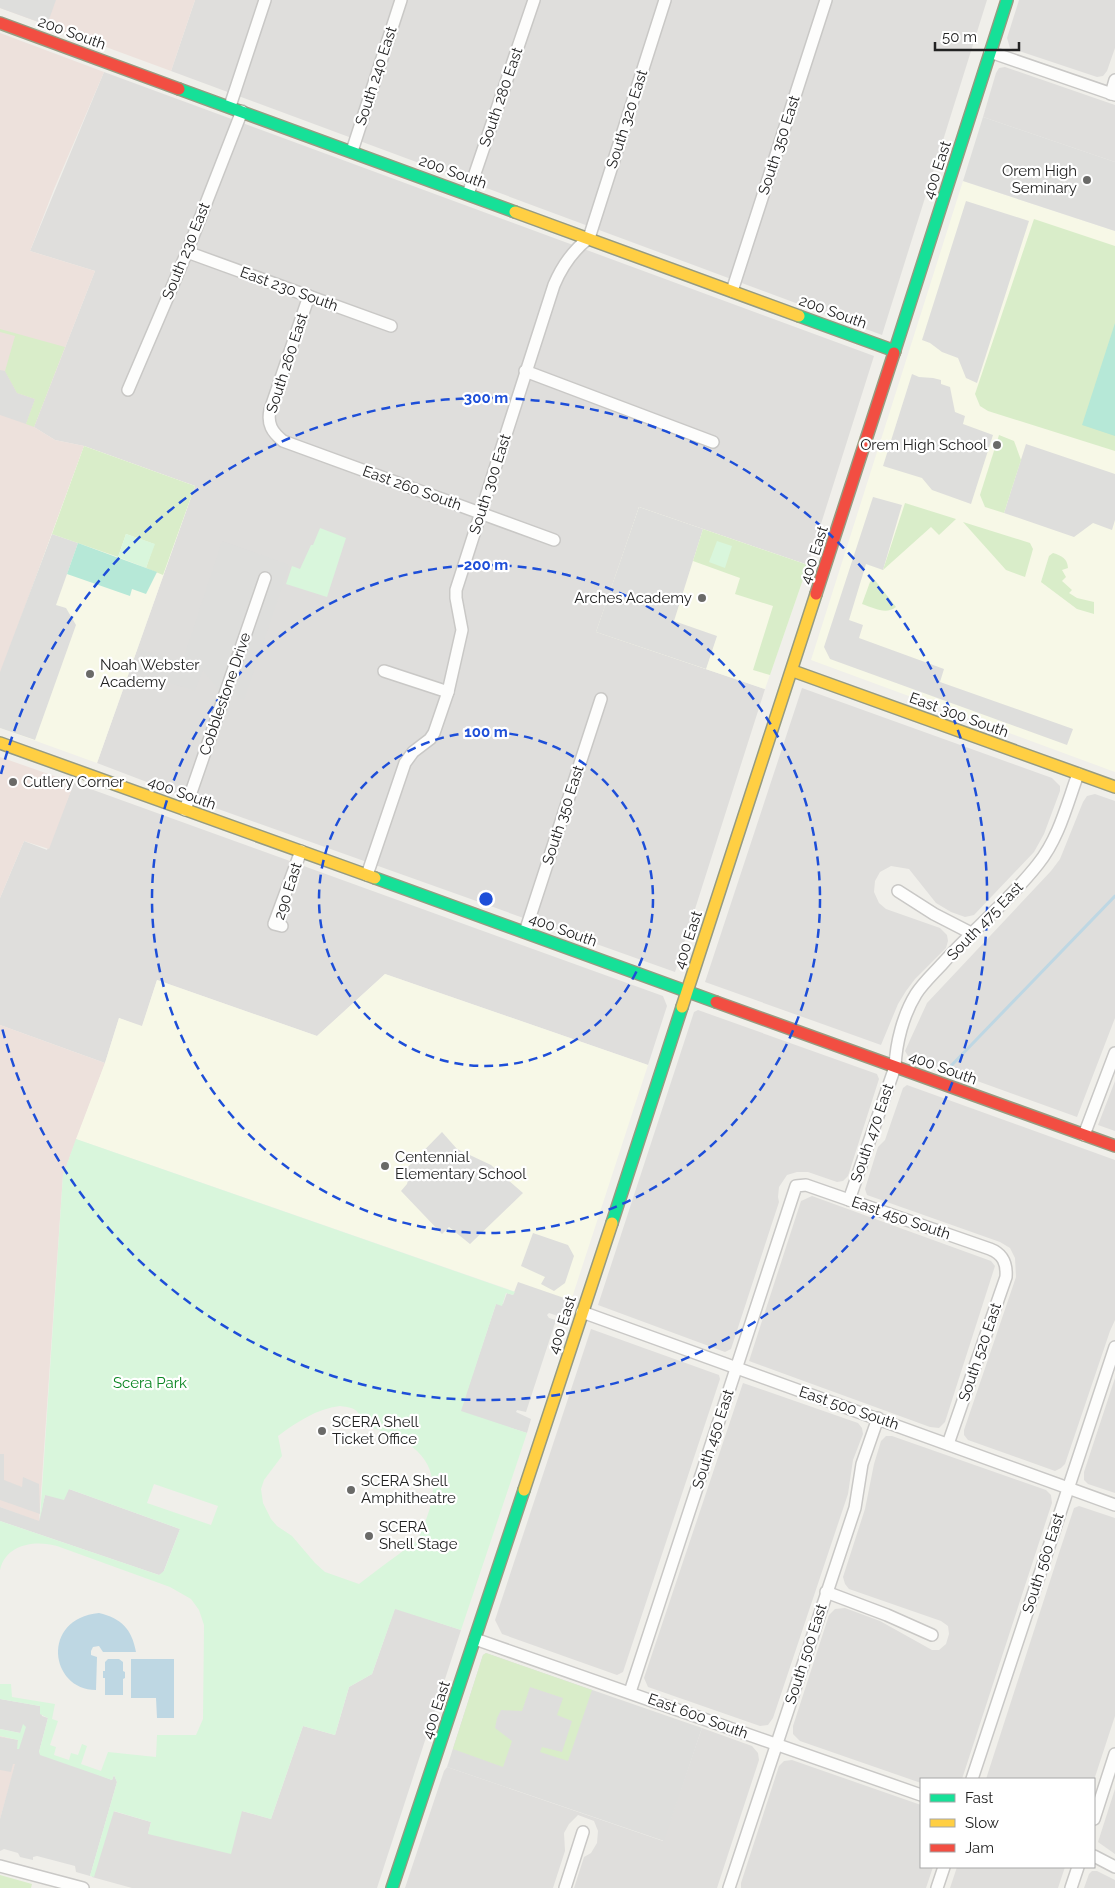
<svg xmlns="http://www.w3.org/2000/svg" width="1115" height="1888" viewBox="0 0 1115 1888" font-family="Raleway,sans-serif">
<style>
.residential{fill:#dfdedc}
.commercial{fill:#ede1dc}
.education{fill:#f7f8e7}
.religious{fill:#dededc}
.grass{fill:#d9edc9}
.park{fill:#d9f6dc;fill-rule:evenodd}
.pitch{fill:#b6e8d7}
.water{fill:#bed7e3}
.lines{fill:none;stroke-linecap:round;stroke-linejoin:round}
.stream{stroke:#bed7e3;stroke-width:3}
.street-casing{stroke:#c9c8c6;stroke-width:14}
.fast-casing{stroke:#969b81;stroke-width:14}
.slow-casing{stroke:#969b81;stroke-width:14}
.jam-casing{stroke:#969b81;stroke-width:14}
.street{stroke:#fdfdfc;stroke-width:11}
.fast{stroke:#16e098;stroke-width:11}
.slow{stroke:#ffcf43;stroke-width:11}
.jam{stroke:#f24e42;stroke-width:11}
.ring{fill:none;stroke:#1d4ed8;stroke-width:2.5;stroke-dasharray:9 6}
.poi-dot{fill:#6a6a68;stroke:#fff;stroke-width:2}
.labels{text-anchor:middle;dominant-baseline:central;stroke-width:4.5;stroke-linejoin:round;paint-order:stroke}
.street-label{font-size:15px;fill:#222;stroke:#fff}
.poi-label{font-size:15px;fill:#222;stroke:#fff;text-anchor:start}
.park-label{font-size:15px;fill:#0a8622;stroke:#fff}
.centre{fill:#1d4ed8;stroke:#fff;stroke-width:2.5}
.ring-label{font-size:15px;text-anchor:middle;font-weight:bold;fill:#1d4ed8;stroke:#fff;stroke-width:4.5;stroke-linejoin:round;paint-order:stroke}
</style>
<rect width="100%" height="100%" fill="#f0efea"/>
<g class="residential">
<polygon points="195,0 987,0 882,335 171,71"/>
<polygon points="1019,0 1115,0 1115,48 1107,71 1103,76 1097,77 1010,48 1007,38"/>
<polygon points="1005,67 1115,105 1115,162 983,117 996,73 999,68"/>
<polygon points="104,72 874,356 808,565 639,507 597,632 765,689 675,972 207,805 97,763 195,486 84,446 55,440 34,427 95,271 30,251"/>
<polygon points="802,688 1052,778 1060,786 1060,791 1044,834 1034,852 974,915 965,917 951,912 936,903 909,869 891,866 880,872 875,881 874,892 879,903 886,909 940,928 947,935 948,941 946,948 915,979 906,991 898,1004 881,1045 705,982"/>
<polygon points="74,783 663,996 667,1006 648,1065 385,974 317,1036 157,980 142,1027 119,1018 105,1063 0,1025 0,898 24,841 47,850"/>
<polygon points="1095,794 1115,801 1115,1018 1077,1117 908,1056 905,1051 927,1003 1051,871 1060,859 1083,802 1087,796"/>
<polygon points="698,1010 877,1074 879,1079 848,1176 843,1181 837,1182 808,1172 797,1172 787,1175 779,1187 778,1197 779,1202 731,1349 725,1352 598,1305 694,1012"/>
<polygon points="1115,1081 1115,1131 1098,1125"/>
<polygon points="907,1085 1115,1160 1115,1320 1110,1331 1065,1464 1061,1468 1055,1471 968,1440 964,1435 964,1430 1016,1277 1015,1258 1010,1248 1000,1242 867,1195 865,1189 878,1147 885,1140 903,1088"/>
<polygon points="812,1196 991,1261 995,1266 945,1422 939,1428 930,1427 749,1361 801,1201"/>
<polygon points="591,1329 719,1375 720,1379 623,1672 617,1675 502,1634 495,1620"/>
<polygon points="1115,1378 1115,1493 1088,1484 1084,1480 1084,1472"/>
<polygon points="743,1383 858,1423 862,1428 863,1434 853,1460 848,1494 773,1718 768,1725 760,1726 648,1687 644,1678"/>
<polygon points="886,1436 892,1436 1046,1490 1051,1495 1052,1503 1049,1512 962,1779 921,1779 921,1783 800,1741 793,1734 793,1726 829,1615 835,1609 845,1608 880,1621 932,1650 939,1650 946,1644 949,1634 948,1626 941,1621 849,1589 845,1584 843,1577 865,1509 874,1464 881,1441"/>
<polygon points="1079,1506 1115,1518 1115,1716 1094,1780 986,1779 1060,1550 1074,1508"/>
<polygon points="395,1608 461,1630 377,1888 132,1888 92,1877 113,1811 151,1822 148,1834 242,1811 271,1819 303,1726 335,1735 349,1687 372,1674"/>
<polygon points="702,1728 752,1746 758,1753 759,1760 717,1888 574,1888 584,1857 591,1853 597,1843 598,1831 594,1821 578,1815 569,1824 564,1833 565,1851 553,1888 405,1888 444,1771 447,1767 663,1841"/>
<polygon points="792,1760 921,1805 921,1867 933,1867 926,1888 741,1888 741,1883 779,1766 784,1761"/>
<polygon points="1115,1789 1115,1854 1098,1842"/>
<polygon points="957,1867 1065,1867 1058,1888 950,1888"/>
<polygon points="1092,1871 1097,1871 1115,1880 1115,1888 1084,1888 1089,1874"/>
</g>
<g class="commercial">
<polygon points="0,0 195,0 171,71 0,8"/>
<polygon points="0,33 104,72 54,189 30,251 95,271 34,427 55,440 84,446 0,675"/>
<polygon points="0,757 74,783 49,849 24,841 0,898"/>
<polygon points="0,1025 105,1063 63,1175 39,1522 0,1507"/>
<polygon points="0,1736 18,1740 20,1749 0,1819"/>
</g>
<g class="education">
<polygon points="963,181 1115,231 1115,772 811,660"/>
<polygon points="84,446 195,486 97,763 0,728 0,675"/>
<polygon points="639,507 808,565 765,689 596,632"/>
<polygon points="385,974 648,1065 568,1310 76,1139 105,1063 119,1018 142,1026 157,980 317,1036"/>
</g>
<g class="religious">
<polygon points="0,0 56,0 47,25 0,8"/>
<polygon points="983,117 1115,162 1115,231 963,181"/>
<polygon points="966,201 1029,221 977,383 966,378 958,358 942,352 930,343 922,340"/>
<polygon points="0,370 5,371 17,393 35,399 26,424 0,415"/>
<polygon points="912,374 919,377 933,378 941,380 941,384 950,387 955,412 965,416 963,424 993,435 971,504 932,490 922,478 883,466"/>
<polygon points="1026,444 1115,474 1115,520 1112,530 1093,523 1074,537 1004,513"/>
<polygon points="873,497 902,505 883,570 866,564 849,620 863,625 859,638 944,669 940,682 1073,729 1067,745 830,659 824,647"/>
<polygon points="639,507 703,529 674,621 717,636 706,669 596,632"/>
<polygon points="52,534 78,543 56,605 66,608 76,625 35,740 0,728 0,672"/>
<polygon points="222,541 287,564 289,567 244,700 219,690 203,671 195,691 133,671 140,649 182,663"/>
<polygon points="442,1132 457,1149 491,1165 523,1193 470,1244 449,1227 442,1234 401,1191 407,1184 408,1180 401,1174"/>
<polygon points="533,1233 568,1245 574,1256 565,1283 554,1291 541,1284 545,1277 521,1266"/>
<polygon points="518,1282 570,1300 564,1318 549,1313 547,1315 549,1318 556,1320 526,1412 517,1410 516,1412 531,1419 527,1433 460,1412 496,1304 503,1304 507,1293 513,1295"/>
<polygon points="0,1454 4,1454 4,1480 22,1487 23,1477 39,1484 40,1514 0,1500"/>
<polygon points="69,1489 180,1529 163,1573 159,1575 0,1521 0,1507 39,1521 45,1495"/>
<polygon points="486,1653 702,1728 664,1841 447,1767 483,1655"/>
<polygon points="0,1699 40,1706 42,1716 48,1718 39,1752 112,1780 114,1775 117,1782 90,1876 76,1872 75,1866 37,1856 33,1857 33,1860 20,1857 18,1853 4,1849 0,1851 0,1819 15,1764 13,1764 11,1772 0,1770 0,1737 18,1740 17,1748 20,1733 0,1729"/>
</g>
<g class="grass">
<polygon points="1034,219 1115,246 1115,451 988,411 980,406 975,394"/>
<polygon points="0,329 65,347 34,427 26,424 35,399 17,393 5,371 15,336 0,332"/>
<polygon points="999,435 1014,441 1021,460 1004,513 985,507 980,495"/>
<polygon points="84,446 195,486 163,575 146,568 154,544 126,534 118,557 52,534"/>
<polygon points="905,503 956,519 939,535 931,527 883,570"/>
<polygon points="963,522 1030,543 1033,549 1025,577 1006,570"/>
<polygon points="703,529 808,565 770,675 753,670 773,606 735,594 740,578 693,561"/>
<path d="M1053,553C1062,556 1067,558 1068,568L1062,570L1066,577L1062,581L1072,590L1069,593L1077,598L1094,602V614L1077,609L1041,582L1049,556Z"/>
<path d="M874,579L896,607C886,615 874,608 862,604L870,582Z"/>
<polygon points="486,1653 592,1690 568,1761 540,1752 542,1747 562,1752 572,1721 557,1715 563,1698 530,1687 522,1711 501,1710 497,1718 495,1728 512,1741 503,1767 453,1749 483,1655"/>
<polygon points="0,1875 32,1884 31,1888 0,1888"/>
</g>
<g class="park">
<polygon points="320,528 346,538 327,597 286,584 292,566 300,569 311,545 313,545"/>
<polygon points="126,534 155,544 146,568 118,557"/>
<polygon points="717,541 732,546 725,568 709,562"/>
<path d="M76,1139L515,1292L513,1295L506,1293L502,1306L496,1304L461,1411L527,1433L461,1630L395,1609L372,1674L349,1687L335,1735L303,1726L271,1819L242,1811L231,1854L148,1834L151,1822L114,1811L94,1877L90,1876L117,1782L114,1775L112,1780L40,1755L39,1752L48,1718L40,1714V1706L0,1699V1684H11L12,1697L55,1704L52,1719L58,1721L50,1745L56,1747L54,1755L69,1760L71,1753L78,1755L82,1744L87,1746L81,1764L101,1771L108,1752L156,1757L157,1735H196L203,1719L204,1625L199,1610L191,1599L170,1587L57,1546C35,1540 6,1544 0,1570V1521L159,1575L164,1571L180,1529L69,1489L64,1500L45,1495L40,1519L63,1175ZM340,1406C357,1408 358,1410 365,1426C410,1438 445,1460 429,1511C425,1522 422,1534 415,1543C410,1548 404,1550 399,1554C385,1564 372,1574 359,1584L325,1572L315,1563L292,1536L277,1526L271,1519L263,1503L261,1489L264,1480L282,1456L278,1436C297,1422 316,1409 340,1406ZM154,1484L218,1506L211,1525L147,1503Z"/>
<polygon points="23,1724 26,1727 19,1749 17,1749 18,1740 0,1736 0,1729 20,1733"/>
</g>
<g class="pitch">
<polygon points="1115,323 1115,436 1082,425"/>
<polygon points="78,543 157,572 146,594 132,589 130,596 67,574"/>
</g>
<g class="water">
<path d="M99,1613C121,1618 132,1629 136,1652H103L99,1646L93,1647L91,1651V1655L97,1657L96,1690C50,1690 40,1619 99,1613Z"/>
<polygon points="108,1659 119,1659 123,1662 123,1671 125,1672 125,1678 123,1679 123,1695 105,1695 105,1678 103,1678 103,1671 105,1671 105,1662"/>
<polygon points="131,1659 174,1659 174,1718 157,1718 156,1698 131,1698"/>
</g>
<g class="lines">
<polyline class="stream" points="948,1069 1115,896"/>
<defs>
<g id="street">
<polyline points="990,52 1115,95"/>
<polyline points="1111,94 1115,80"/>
<polyline points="230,106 265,0"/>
<polyline points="352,151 401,0"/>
<polyline points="468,194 534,0"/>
<polyline points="187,252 391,326"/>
<polyline points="732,291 826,0"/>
<path d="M309,296L270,410C267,424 272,432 283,441L554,540"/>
<polyline points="525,371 713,442"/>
<polyline points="128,390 187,252 242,111"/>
<polyline points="384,671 448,692"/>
<polyline points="185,810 265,578"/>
<path d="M367,875L405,763L413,752L430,739L434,733L448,692L462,630L456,598V590L554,285C562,266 572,251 589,238L665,0"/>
<polyline points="898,891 934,914 971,933"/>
<polyline points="282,926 274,924 301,851"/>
<polyline points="525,932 601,699"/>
<polyline points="1084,1135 1115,1053"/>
<path d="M849,1200L895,1067C896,1043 903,1015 916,994C923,983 934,973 943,963C974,929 1010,900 1038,864C1059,838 1067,804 1078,774"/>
<polyline points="582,1312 1115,1505"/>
<polyline points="826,1592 887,1615 932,1635"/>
<polyline points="475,1639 921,1795"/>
<path d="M630,1692L796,1186L806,1185L990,1249C1003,1254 1007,1263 1006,1277L948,1444"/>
<polyline points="972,1779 1115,1347"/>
<polyline points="1094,1819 1115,1754"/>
<polyline points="1094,1856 1115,1867"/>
<polyline points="0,1866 83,1888"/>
<polyline points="565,1888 583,1832"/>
<polyline points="729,1888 855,1508 862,1464 878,1418"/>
<polyline points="937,1888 944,1867"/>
<polyline points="1071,1888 1078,1867"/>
</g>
<g id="fast">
<polyline points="179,89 515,212"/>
<polyline points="799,316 895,351"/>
<polyline points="894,353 1007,0"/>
<polyline points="375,878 716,1002"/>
<polyline points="612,1223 682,1007"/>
<polyline points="392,1888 524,1490"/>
</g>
<g id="slow">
<polyline points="515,212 799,316"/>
<polyline points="793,671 1115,787"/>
<polyline points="0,743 375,878"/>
<polyline points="682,1007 816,594"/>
<polyline points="524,1490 612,1223"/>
</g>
<g id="jam">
<polyline points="0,23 179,89"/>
<polyline points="816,594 894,353"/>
<polyline points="716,1002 1115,1146"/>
</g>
</defs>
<use href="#street" class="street-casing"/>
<use href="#fast" class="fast-casing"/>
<use href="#slow" class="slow-casing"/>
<use href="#jam" class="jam-casing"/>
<use href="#street" class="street"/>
<use href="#fast" class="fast"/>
<use href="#slow" class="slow"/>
<use href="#jam" class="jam"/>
</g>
<g class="ring">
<circle cx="486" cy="899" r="167"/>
<circle cx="486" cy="899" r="334"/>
<path d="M1 774A501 501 0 1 1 1 1024"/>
</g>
<g class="poi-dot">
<circle cx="1087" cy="180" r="5"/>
<circle cx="997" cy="445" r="5"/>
<circle cx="702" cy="598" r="5"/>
<circle cx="90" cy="674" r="5"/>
<circle cx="13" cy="782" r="5"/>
<circle cx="385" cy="1166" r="5"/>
<circle cx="322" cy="1431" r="5"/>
<circle cx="351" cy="1490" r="5"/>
<circle cx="369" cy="1536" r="5"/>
</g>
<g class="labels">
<g class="street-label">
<text transform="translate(72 33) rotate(20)">200 South</text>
<text transform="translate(376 76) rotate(-72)">South 240 East</text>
<text transform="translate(501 97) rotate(-71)">South 280 East</text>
<text transform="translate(627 119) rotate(-72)">South 320 East</text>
<text transform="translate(779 145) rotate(-72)">South 350 East</text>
<text transform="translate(937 170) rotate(-72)">400 East</text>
<text transform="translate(453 172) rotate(20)">200 South</text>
<text transform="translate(186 251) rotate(-68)">South 230 East</text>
<text transform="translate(289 289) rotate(20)">East 230 South</text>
<text transform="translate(833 312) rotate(20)">200 South</text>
<text transform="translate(287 363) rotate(-72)">South 260 East</text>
<text transform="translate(490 484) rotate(-72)">South 300 East</text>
<text transform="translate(412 488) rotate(20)">East 260 South</text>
<text transform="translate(814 555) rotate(-72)">400 East</text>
<text transform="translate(225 694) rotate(-71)">Cobblestone Drive</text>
<text transform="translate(959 715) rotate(20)">East 300 South</text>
<text transform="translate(182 793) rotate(20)">400 South</text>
<text transform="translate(563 815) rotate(-72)">South 350 East</text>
<text transform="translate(288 891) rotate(-72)">290 East</text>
<text transform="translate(985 921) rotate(-46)">South 475 East</text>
<text transform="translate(563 930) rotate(20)">400 South</text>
<text transform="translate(688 940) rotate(-72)">400 East</text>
<text transform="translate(943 1068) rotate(20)">400 South</text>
<text transform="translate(872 1133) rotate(-71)">South 470 East</text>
<text transform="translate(901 1218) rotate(19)">East 450 South</text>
<text transform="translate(562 1325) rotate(-72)">400 East</text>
<text transform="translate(980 1352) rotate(-71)">South 520 East</text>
<text transform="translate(849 1408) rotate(19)">East 500 South</text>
<text transform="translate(713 1439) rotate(-72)">South 450 East</text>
<text transform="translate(1043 1563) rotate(-72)">South 560 East</text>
<text transform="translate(806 1654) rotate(-72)">South 500 East</text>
<text transform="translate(436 1710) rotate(-72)">400 East</text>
<text transform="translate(698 1716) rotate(20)">East 600 South</text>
</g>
<g class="poi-label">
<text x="1077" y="171" text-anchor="end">Orem High<tspan x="1077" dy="17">Seminary</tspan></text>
<text x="987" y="445" text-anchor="end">Orem High School</text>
<text x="692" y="598" text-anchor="end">Arches Academy</text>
<text x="100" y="665">Noah Webster<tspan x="100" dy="17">Academy</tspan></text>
<text x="23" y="782">Cutlery Corner</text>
<text x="395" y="1157">Centennial<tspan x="395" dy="17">Elementary School</tspan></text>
<text x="332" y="1422">SCERA Shell<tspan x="332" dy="17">Ticket Office</tspan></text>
<text x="361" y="1481">SCERA Shell<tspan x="361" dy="17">Amphitheatre</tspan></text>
<text x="379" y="1527">SCERA<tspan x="379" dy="17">Shell Stage</tspan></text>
</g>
<g class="park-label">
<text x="150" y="1383">Scera Park</text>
</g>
</g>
<circle cx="486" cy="899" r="8" class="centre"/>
<g class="ring-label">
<text x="486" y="403">300 m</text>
<text x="486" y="570">200 m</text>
<text x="486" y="737">100 m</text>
</g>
<rect x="920" y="1778" width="175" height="90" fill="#ffffff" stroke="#a7a7a7"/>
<rect x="930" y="1794" width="25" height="8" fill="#16e098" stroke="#a7a7a7"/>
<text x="965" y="1803" font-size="15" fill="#222222">Fast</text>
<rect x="930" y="1819" width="25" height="8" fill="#ffcf43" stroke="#a7a7a7"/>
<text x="965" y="1828" font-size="15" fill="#222222">Slow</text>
<rect x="930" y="1844" width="25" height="8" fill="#f24e42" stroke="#a7a7a7"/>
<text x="965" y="1853" font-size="15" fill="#222222">Jam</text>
<path d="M935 42v8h84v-8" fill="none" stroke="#222222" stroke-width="2.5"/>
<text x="942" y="42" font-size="15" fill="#222222" stroke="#ffffff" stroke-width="4" paint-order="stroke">50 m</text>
</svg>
